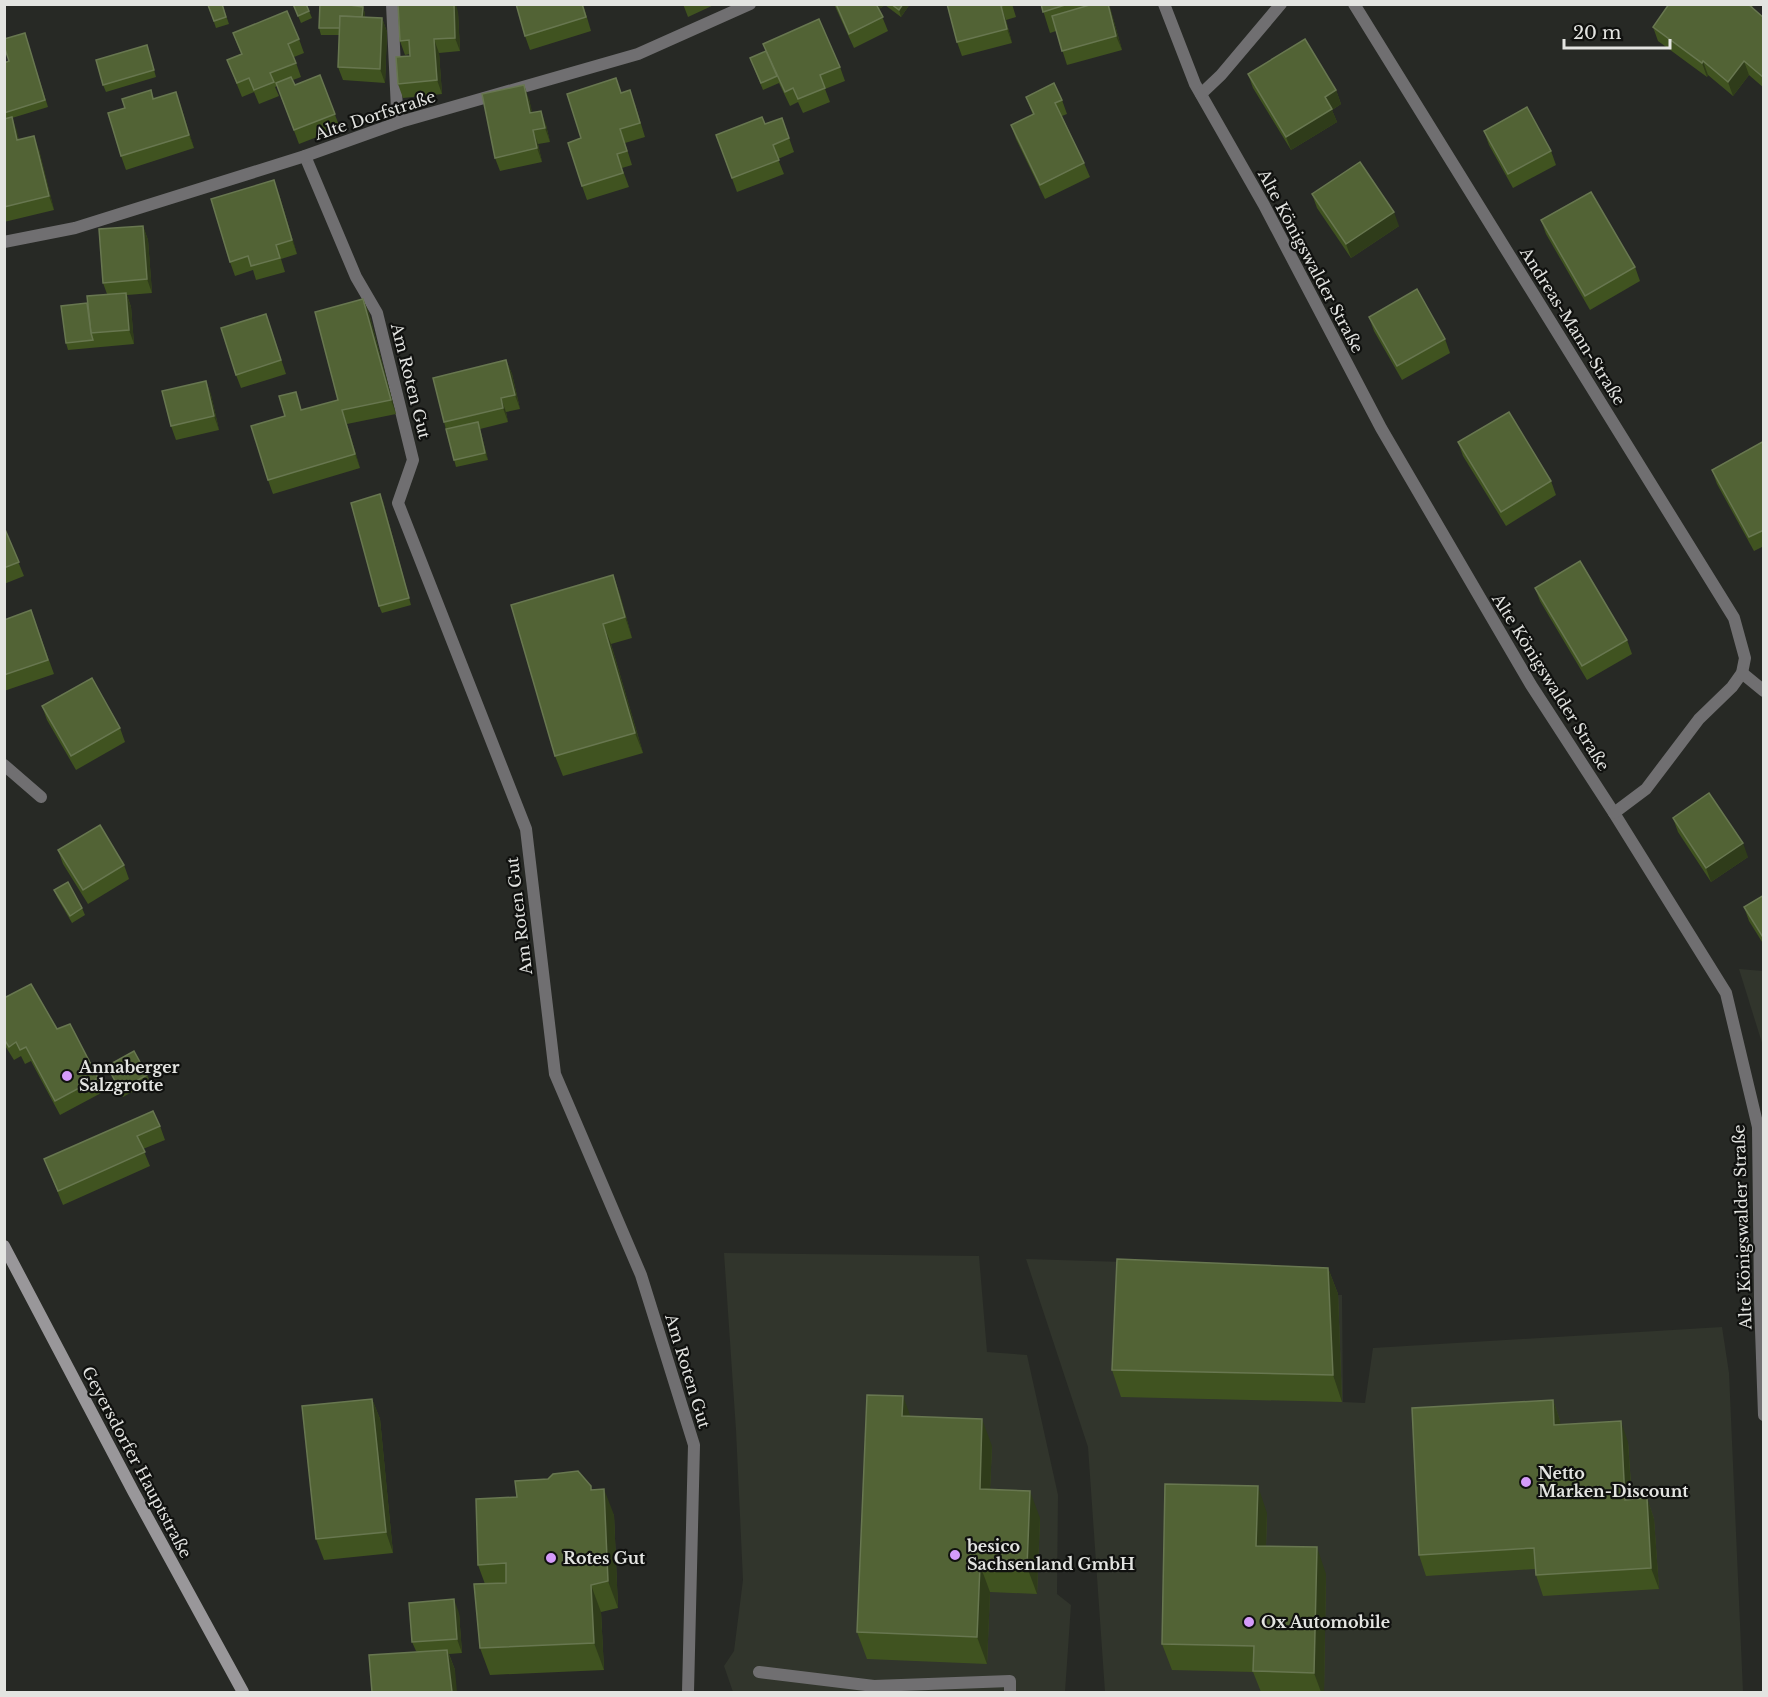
<svg xmlns="http://www.w3.org/2000/svg" width="1768" height="1697" viewBox="0 0 1768 1697" font-family="'Libre Baskerville',serif">
<style>
.built{fill:#31352c}
.lines{fill:none;stroke-linecap:round;stroke-linejoin:round}
.lane{stroke:#706f71;stroke-width:12}
.street{stroke:#706f71;stroke-width:12}
.secondary{stroke:#99979a;stroke-width:12}
.wall{fill:#405320}
.shaded-wall{fill:#2f3c1a}
.building{fill:#526335;stroke:#687750;stroke-width:1.5}
.poi-dot{fill:#d59bfa;stroke:#10110f;stroke-width:2}
.labels{text-anchor:middle;dominant-baseline:central;stroke-width:4.5;stroke-linejoin:round;paint-order:stroke}
.street-label{font-size:16px;fill:#e3e4e1;stroke:#10110f}
.poi-label{font-size:16px;font-weight:bold;fill:#e3e4e1;stroke:#10110f;text-anchor:start}
</style>
<rect width="100%" height="100%" fill="#272925"/>
<g class="built">
<polygon points="1739,969 1763,971 1763,1046"/>
<polygon points="724,1253 979,1256 987,1352 1027,1355 1058,1495 1057,1594 1071,1605 1065,1692 733,1692 724,1666 734,1651 743,1580 736,1430"/>
<polygon points="1026,1259 1322,1268 1319,1295 1342,1295 1343,1402 1365,1403 1373,1348 1722,1327 1729,1373 1743,1692 1105,1692 1088,1447"/>
</g>
<g class="lines">
<g class="lane">
<polyline points="392,4 397,110 400,122"/>
<polyline points="759,1672 874,1686 1010,1681 1010,1692"/>
</g>
<g class="street">
<polyline points="1164,4 1195,84 1264,205 1381,428 1531,685 1614,813 1726,993 1758,1127 1760,1301 1764,1415"/>
<polyline points="1354,4 1734,618 1745,658 1742,673 1732,687 1699,719 1646,789 1614,813"/>
<polyline points="1201,94 1221,75 1281,4"/>
<polyline points="305,156 356,277 377,313 413,460 398,503 526,829 555,1074 641,1275 694,1445 688,1692"/>
<polyline points="4,242 75,228 305,156 400,122 638,54 750,4"/>
<polyline points="1742,673 1764,691"/>
<polyline points="4,765 41,797"/>
</g>
<polyline class="secondary" points="4,1246 133,1491 243,1692"/>
</g>
<g class="wall">
<polygon points="222,4 229,24 216,28 208,5"/>
<polygon points="293,4 306,4 312,18 301,23"/>
<polygon points="352,4 352,6 363,7 365,14 365,17 382,18 387,32 385,83 343,80 338,67 339,35 321,35 319,28"/>
<polygon points="583,4 591,31 530,50 525,36"/>
<polygon points="683,4 716,4 688,17"/>
<polygon points="834,4 910,4 901,17 885,5 879,9 888,31 854,48"/>
<polygon points="947,4 1012,4 1016,17 1006,20 1012,43 962,56 957,42"/>
<polygon points="1041,4 1109,4 1122,50 1067,65 1056,31 1050,33"/>
<polygon points="1752,4 1753,9 1764,18 1764,88 1749,75 1733,96 1708,75 1707,77 1658,41 1653,27"/>
<polygon points="458,12 460,51 439,53 442,94 403,98 398,84 410,56 410,54 405,55 400,41"/>
<polygon points="233,33 299,39 304,53 294,57 301,77 293,80 295,85 320,75 340,128 299,144 277,86 275,87 279,96 259,104 254,92 242,97 227,60 241,54"/>
<polygon points="27,40 48,107 12,118 19,140 39,150 54,210 4,222 4,63 9,61"/>
<polygon points="763,44 840,67 845,81 825,89 830,102 803,113 798,102 790,106 779,83 763,90 750,58 766,51"/>
<polygon points="149,52 156,77 106,92 103,85"/>
<polygon points="1248,74 1336,90 1341,104 1332,110 1337,122 1291,150 1253,88"/>
<polygon points="151,90 154,99 176,92 194,148 126,170 121,156 125,108"/>
<polygon points="621,93 635,104 645,137 625,143 632,165 622,168 629,187 587,200 582,186 581,138"/>
<polygon points="1026,97 1062,100 1067,114 1062,116 1084,163 1090,177 1045,199 1016,139 1011,125 1033,115"/>
<polygon points="529,99 532,113 546,125 550,142 538,144 542,162 500,171 495,158"/>
<polygon points="782,118 794,152 778,159 784,174 737,192 716,135 765,124"/>
<polygon points="1484,131 1551,151 1556,165 1513,188 1489,145"/>
<polygon points="279,194 297,254 281,259 285,272 256,280 253,270 235,276 230,262"/>
<polygon points="1312,194 1399,226 1351,258 1317,208"/>
<polygon points="1541,220 1635,267 1640,281 1590,310 1546,234"/>
<polygon points="143,226 148,240 152,293 127,295 131,307 134,344 68,350 66,343 88,303 107,294 103,283"/>
<polygon points="363,299 369,313 396,414 347,424 360,468 273,494 268,480 285,416 338,400"/>
<polygon points="266,314 286,374 241,388 236,375"/>
<polygon points="1369,317 1445,339 1450,353 1402,380 1374,331"/>
<polygon points="506,360 512,374 520,409 506,412 508,422 480,429 488,460 456,467 444,422"/>
<polygon points="206,381 211,395 219,430 176,440 171,426"/>
<polygon points="1764,441 1764,546 1754,551 1717,484 1712,470"/>
<polygon points="1458,442 1551,481 1556,495 1506,526 1463,456"/>
<polygon points="383,501 411,605 382,613 379,606"/>
<polygon points="4,527 24,576 4,584"/>
<polygon points="613,575 620,595 632,638 611,644 643,753 563,776 555,756"/>
<polygon points="1535,588 1627,640 1632,654 1587,680 1540,601"/>
<polygon points="31,610 54,674 4,691 4,620"/>
<polygon points="42,706 120,728 125,742 76,770 47,720"/>
<polygon points="1673,818 1748,857 1711,882 1678,832"/>
<polygon points="58,850 124,865 129,879 88,904 63,864"/>
<polygon points="54,890 82,908 85,915 72,923 57,897"/>
<polygon points="1764,895 1764,945 1749,921 1744,907"/>
<polygon points="4,998 57,1029 98,1078 103,1092 60,1115 31,1061 25,1064 21,1056 14,1060 4,1044"/>
<polygon points="107,1066 147,1075 150,1082 123,1097 110,1073"/>
<polygon points="160,1126 165,1140 143,1149 150,1166 63,1205 44,1159"/>
<polygon points="1328,1268 1338,1294 1342,1402 1121,1397 1112,1370"/>
<polygon points="372,1399 380,1419 393,1553 324,1560 316,1539"/>
<polygon points="1553,1400 1560,1421 1560,1425 1628,1442 1632,1499 1647,1498 1654,1519 1659,1589 1543,1596 1536,1575 1535,1569 1426,1576 1419,1555"/>
<polygon points="910,1416 992,1446 990,1489 1040,1518 1037,1594 990,1592 987,1664 867,1659 857,1632"/>
<polygon points="592,1490 614,1515 618,1608 601,1612 604,1670 490,1675 480,1648 485,1584 478,1565 517,1497"/>
<polygon points="1267,1513 1266,1546 1326,1574 1324,1692 1261,1692 1253,1672 1172,1670 1162,1644"/>
<polygon points="459,1613 462,1653 449,1654 455,1670 416,1651 412,1642"/>
</g>
<g class="shaded-wall">
<polygon points="454,4 456,4 458,12 460,51 455,38"/>
<polygon points="875,4 884,4 885,5 878,10"/>
<polygon points="903,4 910,4 901,17 899,10"/>
<polygon points="1108,4 1109,4 1122,50 1116,36"/>
<polygon points="1001,6 1006,20 1012,43 1007,29"/>
<polygon points="363,7 365,14 365,31 362,24"/>
<polygon points="382,18 387,32 385,83 380,69"/>
<polygon points="434,39 439,53 442,94 437,80"/>
<polygon points="1703,61 1708,75 1707,77 1702,63"/>
<polygon points="1744,61 1749,75 1733,96 1728,82"/>
<polygon points="524,85 529,99 536,127 530,113"/>
<polygon points="1336,90 1341,104 1332,110 1337,122 1291,150 1286,137 1325,97"/>
<polygon points="176,92 181,106 194,148 189,135"/>
<polygon points="541,111 546,125 550,142 545,128"/>
<polygon points="12,117 17,131 22,154 17,140"/>
<polygon points="533,130 538,144 542,162 537,148"/>
<polygon points="34,136 39,150 54,210 49,196"/>
<polygon points="274,180 279,194 297,254 292,240"/>
<polygon points="1394,212 1399,226 1351,258 1346,244"/>
<polygon points="143,226 148,240 152,293 147,279"/>
<polygon points="126,293 131,307 134,344 129,330"/>
<polygon points="363,299 369,313 396,414 391,400"/>
<polygon points="506,360 512,374 520,409 515,395"/>
<polygon points="206,381 211,395 219,430 214,416"/>
<polygon points="501,398 506,412 508,422 503,408"/>
<polygon points="342,410 347,424 360,468 355,454"/>
<polygon points="478,422 480,429 488,460 485,453"/>
<polygon points="380,494 383,501 411,605 409,598"/>
<polygon points="613,575 620,595 632,638 625,617"/>
<polygon points="603,624 611,644 643,753 635,733"/>
<polygon points="1743,843 1748,857 1711,882 1706,868"/>
<polygon points="1328,1268 1338,1294 1342,1402 1333,1375"/>
<polygon points="903,1396 913,1423 902,1416"/>
<polygon points="372,1399 380,1419 393,1553 386,1532"/>
<polygon points="1553,1400 1560,1421 1562,1445 1554,1425"/>
<polygon points="982,1419 992,1446 989,1515 980,1489"/>
<polygon points="1621,1421 1628,1442 1633,1520 1625,1500"/>
<polygon points="1258,1486 1267,1513 1265,1572 1256,1546"/>
<polygon points="604,1489 614,1515 618,1608 608,1581"/>
<polygon points="1030,1491 1040,1518 1037,1594 1027,1567"/>
<polygon points="1647,1498 1654,1519 1659,1589 1651,1568"/>
<polygon points="1317,1547 1326,1574 1324,1692 1321,1692 1314,1673"/>
<polygon points="980,1565 990,1592 987,1664 977,1637"/>
<polygon points="591,1585 601,1612 604,1670 594,1643"/>
<polygon points="454,1599 459,1613 462,1653 457,1639"/>
<polygon points="447,1650 455,1670 457,1692 452,1692"/>
</g>
<g class="building">
<polygon points="222,4 226,17 214,21 208,5"/>
<polygon points="293,4 306,4 309,11 298,16"/>
<polygon points="320,4 350,4 350,5 363,7 362,17 340,16 340,28 319,28"/>
<polygon points="398,4 454,4 455,38 434,39 437,80 398,84 396,57 410,56 409,40 400,41"/>
<polygon points="516,4 582,4 586,17 525,36"/>
<polygon points="836,4 876,4 883,17 849,34"/>
<polygon points="891,4 903,4 899,10"/>
<polygon points="947,4 1007,4 1001,6 1007,29 957,42"/>
<polygon points="1041,4 1068,4 1043,12"/>
<polygon points="1093,4 1108,4 1116,36 1062,51 1052,16"/>
<polygon points="1669,4 1748,4 1764,18 1764,78 1744,61 1728,82 1703,61 1702,63 1653,27"/>
<polygon points="287,11 299,39 288,44 296,63 270,73 274,82 254,90 249,78 237,83 227,60 242,54 233,33"/>
<polygon points="340,16 382,18 380,69 338,67"/>
<polygon points="819,19 840,67 820,75 825,88 798,99 793,88 785,92 763,44"/>
<polygon points="25,33 45,100 4,113 4,63 9,61 4,46 4,39"/>
<polygon points="1305,39 1336,90 1325,97 1332,109 1286,137 1248,74"/>
<polygon points="147,45 154,70 103,85 96,60"/>
<polygon points="766,51 777,76 761,83 750,58"/>
<polygon points="320,75 335,114 294,130 276,83 291,77 295,85"/>
<polygon points="616,78 621,93 630,90 640,123 620,129 627,151 617,154 623,173 582,186 568,143 581,138 567,94"/>
<polygon points="1054,83 1062,100 1055,103 1084,163 1040,185 1011,125 1034,114 1026,97"/>
<polygon points="524,85 530,113 541,111 545,128 533,130 537,148 495,158 482,94"/>
<polygon points="151,90 153,99 176,92 189,135 121,156 108,113 125,108 122,99"/>
<polygon points="1527,107 1551,151 1508,174 1484,131"/>
<polygon points="12,117 17,140 34,136 49,196 4,207 4,119"/>
<polygon points="762,117 765,124 782,118 789,138 773,145 779,160 732,178 716,135"/>
<polygon points="1360,162 1394,212 1346,244 1312,194"/>
<polygon points="274,180 292,240 276,245 280,258 251,266 248,256 230,262 211,199"/>
<polygon points="1591,192 1635,267 1585,296 1541,220"/>
<polygon points="143,226 147,279 103,283 99,229"/>
<polygon points="1417,289 1445,339 1397,366 1369,317"/>
<polygon points="126,293 129,330 91,333 87,296"/>
<polygon points="363,299 391,400 342,410 355,454 268,480 251,426 285,416 279,396 296,392 301,410 338,400 315,312"/>
<polygon points="87,303 91,333 93,340 66,343 61,306"/>
<polygon points="266,314 281,360 236,375 221,328"/>
<polygon points="506,360 515,395 501,398 503,408 444,422 433,378"/>
<polygon points="206,381 214,416 171,426 162,391"/>
<polygon points="1509,412 1551,481 1501,512 1458,442"/>
<polygon points="478,422 485,453 454,460 446,429"/>
<polygon points="1764,441 1764,530 1749,537 1712,470"/>
<polygon points="380,494 409,598 379,606 351,503"/>
<polygon points="4,527 19,562 4,568"/>
<polygon points="1580,561 1627,640 1582,666 1535,588"/>
<polygon points="613,575 625,617 603,624 635,733 555,756 511,605"/>
<polygon points="31,610 48,660 4,675 4,620"/>
<polygon points="92,678 120,728 71,756 42,706"/>
<polygon points="1709,793 1743,843 1706,868 1673,818"/>
<polygon points="100,825 124,865 83,890 58,850"/>
<polygon points="68,882 82,908 70,916 54,890"/>
<polygon points="1764,895 1764,939 1744,907"/>
<polygon points="31,984 57,1029 70,1024 98,1078 55,1101 26,1047 20,1050 16,1042 9,1047 4,1039 4,998"/>
<polygon points="134,1051 147,1075 120,1090 107,1066"/>
<polygon points="153,1111 160,1126 137,1136 145,1152 58,1191 44,1159"/>
<polygon points="1117,1259 1328,1268 1333,1375 1112,1370"/>
<polygon points="867,1395 903,1396 902,1416 982,1419 980,1489 1030,1491 1027,1567 980,1565 977,1637 857,1632"/>
<polygon points="372,1399 386,1532 316,1539 302,1406"/>
<polygon points="1553,1400 1554,1425 1621,1421 1625,1500 1647,1498 1651,1568 1536,1575 1534,1548 1419,1555 1412,1408"/>
<polygon points="578,1471 591,1486 591,1490 604,1489 608,1581 591,1585 594,1643 480,1648 474,1584 506,1583 506,1563 478,1565 476,1499 517,1497 515,1481 548,1479 553,1474"/>
<polygon points="1165,1484 1258,1486 1256,1546 1317,1547 1314,1673 1253,1671 1254,1646 1162,1644"/>
<polygon points="454,1599 457,1639 412,1642 409,1603"/>
<polygon points="447,1650 452,1692 372,1692 369,1655"/>
</g>
<g class="poi-dot">
<circle cx="67" cy="1076" r="6"/>
<circle cx="1526" cy="1482" r="6"/>
<circle cx="955" cy="1555" r="6"/>
<circle cx="551" cy="1558" r="6"/>
<circle cx="1249" cy="1622" r="6"/>
</g>
<g class="labels">
<g class="street-label">
<text transform="translate(375 115) rotate(-18)">Alte Dorfstraße</text>
<text transform="translate(1311 261) rotate(62)">Alte Königswalder Straße</text>
<text transform="translate(1573 326) rotate(58)">Andreas-Mann-Straße</text>
<text transform="translate(411 381) rotate(76)">Am Roten Gut</text>
<text transform="translate(1551 682) rotate(58)">Alte Königswalder Straße</text>
<text transform="translate(519 916) rotate(-97)">Am Roten Gut</text>
<text transform="translate(1742 1227) rotate(-92)">Alte Königswalder Straße</text>
<text transform="translate(688 1371) rotate(73)">Am Roten Gut</text>
<text transform="translate(137 1462) rotate(62)">Geyersdorfer Hauptstraße</text>
</g>
<g class="poi-label">
<text x="79" y="1067">Annaberger<tspan x="79" dy="18">Salzgrotte</tspan></text>
<text x="1538" y="1473">Netto<tspan x="1538" dy="18">Marken-Discount</tspan></text>
<text x="967" y="1546">besico<tspan x="967" dy="18">Sachsenland GmbH</tspan></text>
<text x="563" y="1558">Rotes Gut</text>
<text x="1261" y="1622">Ox Automobile</text>
</g>
</g>
<rect width="1768" height="1697" fill="none" stroke="#e3e4e1" stroke-width="12"/>
<path d="M1564 39v9h106v-9" fill="none" stroke="#e3e4e1" stroke-width="3"/>
<text x="1573" y="39" font-size="18" fill="#e3e4e1" stroke="#10110f" stroke-width="4.5" paint-order="stroke">20 m</text>
</svg>
